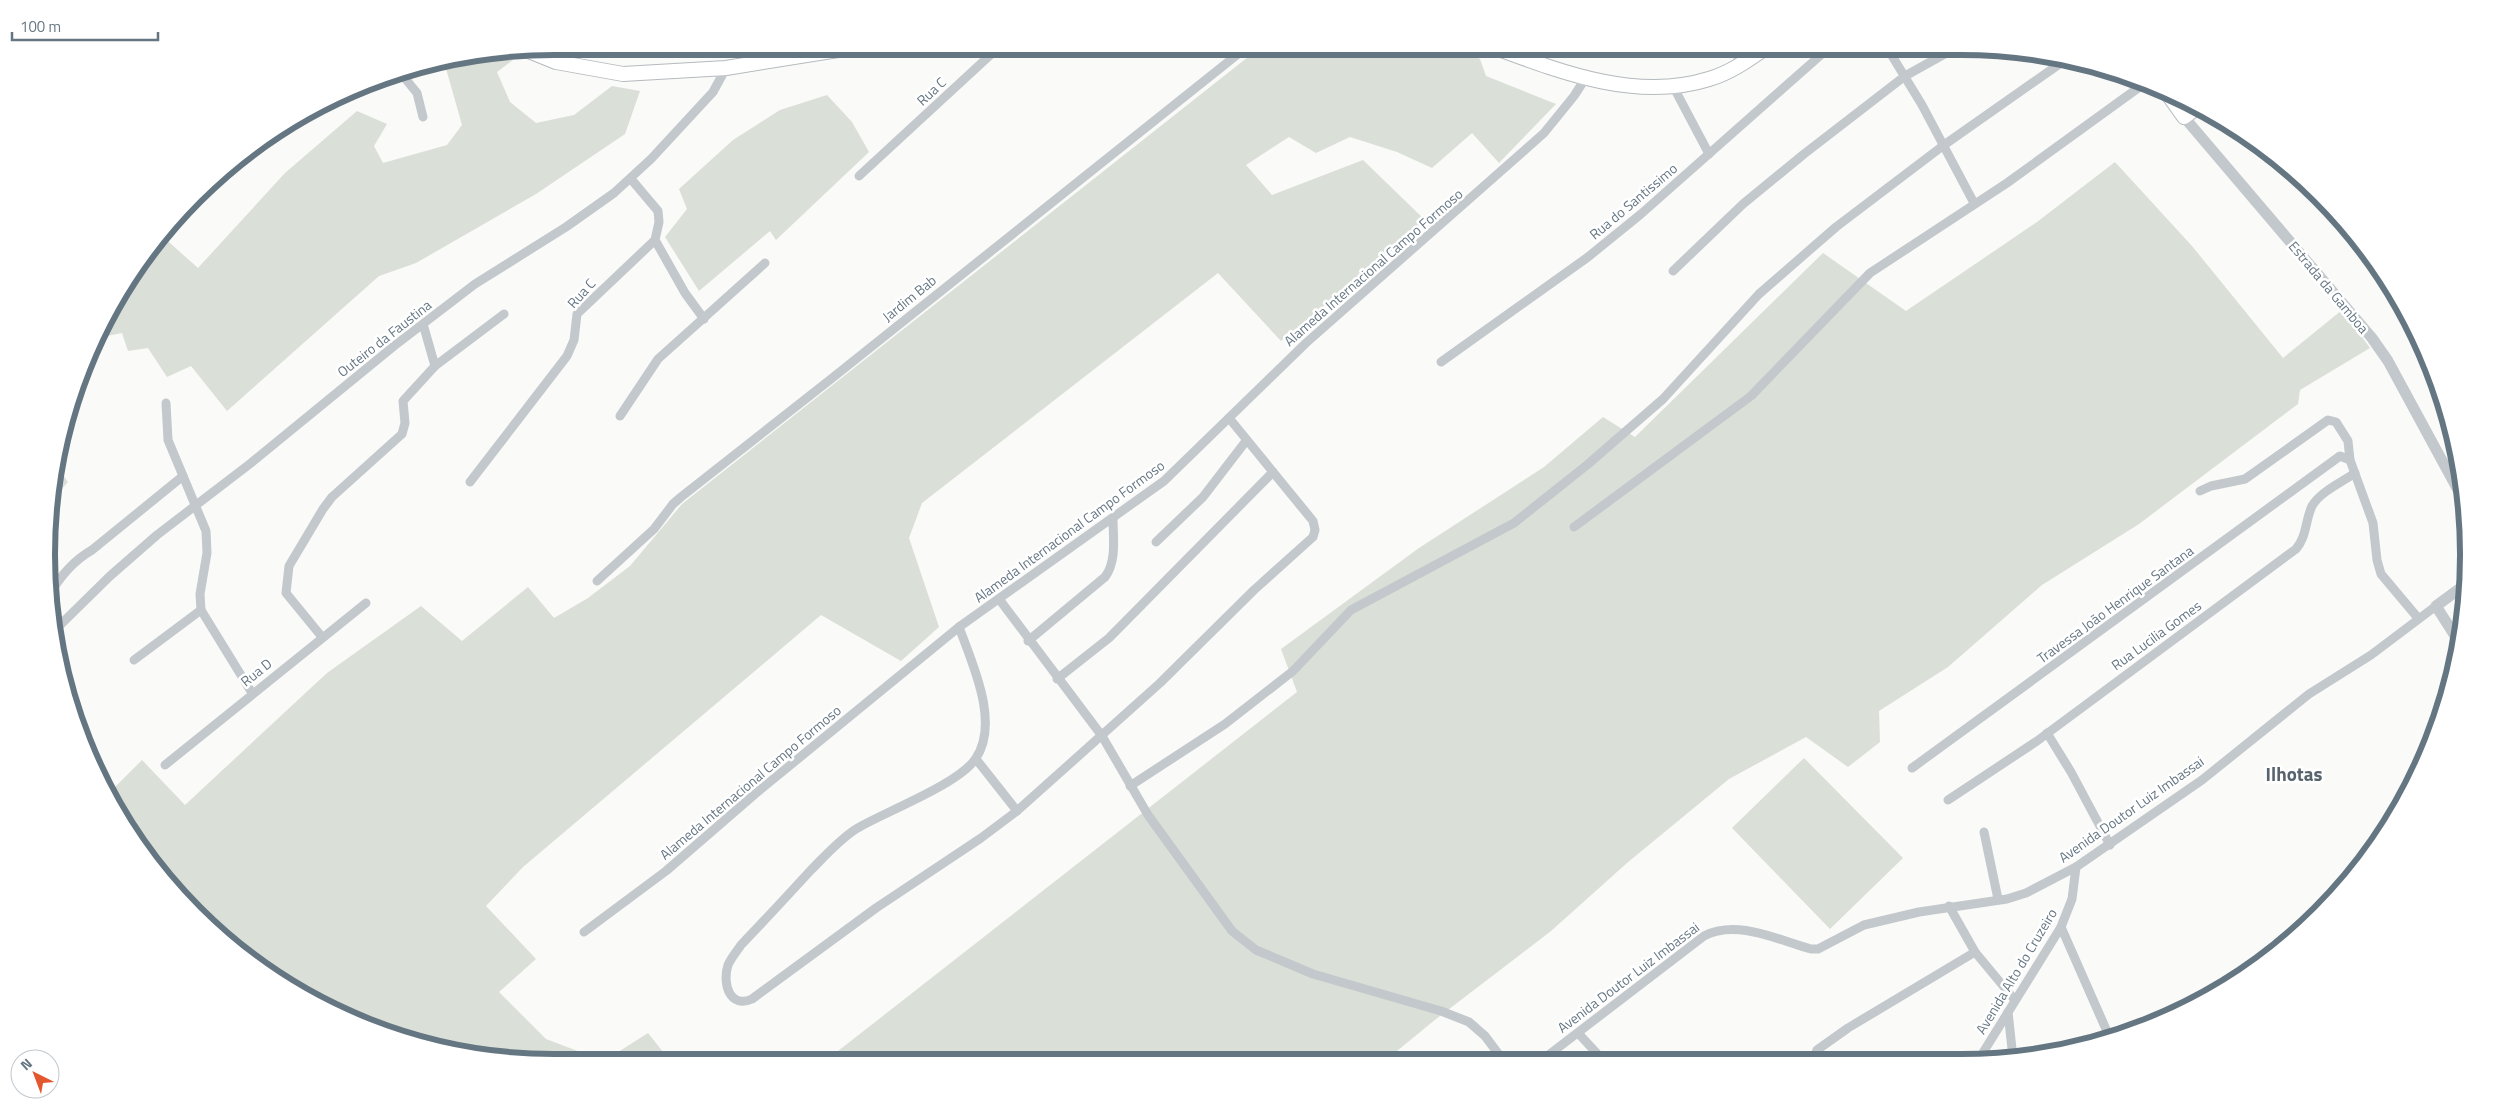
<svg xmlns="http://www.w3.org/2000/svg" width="2515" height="1109" viewBox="0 0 2515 1109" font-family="'Titillium Web',sans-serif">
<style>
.green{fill:#dadfd7}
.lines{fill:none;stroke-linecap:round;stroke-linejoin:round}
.primary-casing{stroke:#b5babe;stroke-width:16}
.minor{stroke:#c3c8cc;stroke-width:9}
.tertiary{stroke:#c3c8cc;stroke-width:11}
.primary{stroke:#fff;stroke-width:14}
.labels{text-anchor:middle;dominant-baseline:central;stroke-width:5;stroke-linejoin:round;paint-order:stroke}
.street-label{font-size:14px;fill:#657683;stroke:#fff}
.district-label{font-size:19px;font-weight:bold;fill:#57646e;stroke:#fff}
.rim{fill:none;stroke:#657683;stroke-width:6}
</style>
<rect width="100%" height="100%" fill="#fafaf8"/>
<g class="green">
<polygon points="1262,46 1452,46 1480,59 1486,76 1556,104 1499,163 1472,133 1432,168 1397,152 1350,137 1316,153 1289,137 1246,165 1272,195 1363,160 1427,222 1281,341 1218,273 922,503 909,538 939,627 901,661 821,615 523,867 486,906 536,959 499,992 546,1039 604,1061 648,1033 671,1062 555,1063 456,1053 391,1036 301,995 220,937 172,889 114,808 108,794 142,760 185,805 327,673 421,606 462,641 528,587 554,618 588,598 630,566 682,504"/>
<polygon points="493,52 513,60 497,72 510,102 536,123 574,115 612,86 640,91 625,134 536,194 416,263 379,276 227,411 191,366 167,377 148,348 128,351 122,333 97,338 114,300 161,235 198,268 285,173 357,111 387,124 374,146 383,163 447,145 462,125 445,65 445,59"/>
<polygon points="827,95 852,122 869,152 776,240 770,231 699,291 665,237 687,209 679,189 733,140 780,110"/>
<polygon points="2115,162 2192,246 2283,358 2342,310 2370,348 2300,390 2298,404 2139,524 2042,585 1948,667 1879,711 1880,742 1848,767 1806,737 1729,779 1627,863 1551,931 1436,1019 1386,1060 824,1062 1297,692 1281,649 1419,548 1544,467 1603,417 1635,437 1823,253 1906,311 2037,222"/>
<polygon points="92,349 93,365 75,398 71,399"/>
<polygon points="55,464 68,482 52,500"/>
<polygon points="1804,758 1903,858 1830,929 1732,828"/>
</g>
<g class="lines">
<defs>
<g id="primary">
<path d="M1491,46C1558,71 1636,102 1709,79C1730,73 1750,59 1768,46"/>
<polyline points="524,49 556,62 623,74 726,68 863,46"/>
<polyline points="2167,93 2184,117 2198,107"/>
</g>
</defs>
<use href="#primary" class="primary-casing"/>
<g class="minor">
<polyline points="1729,46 1743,63"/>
<polyline points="1886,46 1922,105 1974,203"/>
<polyline points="399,71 417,93 423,117"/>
<polyline points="1673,86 1709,154"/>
<polyline points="859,176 1000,46"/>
<polyline points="211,186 244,159 289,129 302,113"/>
<polyline points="655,240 685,293 704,319"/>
<polyline points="1673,271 1743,204 1804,154 1905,76 1959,46"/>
<polyline points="1441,362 1588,257 1641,214 1831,46"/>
<polyline points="435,366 504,314"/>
<polyline points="166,403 168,440 206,531 207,553 200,594 201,610 252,693"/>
<polyline points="620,416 658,359 765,263"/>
<polyline points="470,482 567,356 574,340 577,314 655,240 659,222 658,211 631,179"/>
<polyline points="2200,491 2211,486 2245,479 2328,420 2336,422 2348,441 2350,460"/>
<polyline points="1574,527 1751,396 1870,273 2007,183 2145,83"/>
<polyline points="1156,542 1203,497 1246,441"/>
<polyline points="597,581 654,529 673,504 681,497 831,379 1248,46"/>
<path d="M50,593C62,575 73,561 92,550L183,476"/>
<polyline points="999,599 1102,736 1148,815 1232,931 1256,950 1313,974 1441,1011 1469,1022 1485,1036 1503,1060"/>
<path d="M959,627C972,663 1000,722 976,758C960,784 884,812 856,829C839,840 825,856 811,870C788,895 765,920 741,945C737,951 731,958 728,965C722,984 730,1009 752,999L876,908L981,838L1017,811L1160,683L1254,590L1313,537L1315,530L1313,521L1229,418"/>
<polyline points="54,631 110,576 157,535 251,463 394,346 475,284 566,227 614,193 651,159 713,92 726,68"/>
<polyline points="322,637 286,593 289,566 323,509 332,497 402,434 405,423 403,401 435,366 423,324"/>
<path d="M1028,641L1105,577C1117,561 1113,537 1113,519"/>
<polyline points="134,660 201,610"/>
<polyline points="1057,679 1109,638 1273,472"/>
<polyline points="2047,733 2071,772 2110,845"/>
<polyline points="976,759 1017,811"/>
<polyline points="165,765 366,603"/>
<polyline points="1912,768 2340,456 2350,460 2373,523 2377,560 2381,574 2418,618"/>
<polyline points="1130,786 1225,724 1293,671 1351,610 1514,523 1587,465 1663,399 1759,294 1836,227 1944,145 2068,58"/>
<path d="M1948,800L2037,741L2296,549C2307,536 2305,521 2312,506C2320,492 2342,482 2355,473"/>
<polyline points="1984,832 1998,899"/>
<polyline points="1949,906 1975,952 2014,999"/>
<polyline points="2061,927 2109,1036"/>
<polyline points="584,932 666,871 755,794 959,627 1164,481 1306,343 1544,133 1574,96 1585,79"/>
<polyline points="2201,1000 2308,923"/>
<polyline points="2008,1012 2013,1058"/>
<polyline points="1578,1033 1603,1060"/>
<polyline points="1814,1059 1817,1050 1848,1028 1975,952"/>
<polyline points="1979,1059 2061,927 2072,899 2076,867"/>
<path d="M1542,1060L1704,936C1737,919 1778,940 1811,949H1818L1864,925L1919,912L2007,899L2026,893L2076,867L2202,780L2309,694L2371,655L2436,606"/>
</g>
<g class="tertiary">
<polyline points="2184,117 2372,338 2388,361 2464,501"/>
<polyline points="2459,642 2436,606 2466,584"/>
</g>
<use href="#primary" class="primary"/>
</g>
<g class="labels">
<g class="street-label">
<text transform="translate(931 91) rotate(-43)">Rua C</text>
<text transform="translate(1633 201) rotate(-40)">Rua do Santissimo</text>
<text transform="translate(1373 267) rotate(-41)">Alameda Internacional Campo Formoso</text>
<text transform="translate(2329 287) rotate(50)">Estrada da Gamboa</text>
<text transform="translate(581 293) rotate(-48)">Rua C</text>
<text transform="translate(909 298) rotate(-39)">Jardim Bab</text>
<text transform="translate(384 338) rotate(-38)">Outeiro da Faustina</text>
<text transform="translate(1069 531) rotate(-36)">Alameda Internacional Campo Formoso</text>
<text transform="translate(2115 604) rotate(-36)">Travessa João Henrique Santana</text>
<text transform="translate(2156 635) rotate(-36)">Rua Lucilia Gomes</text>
<text transform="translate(256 672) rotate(-39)">Rua D</text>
<text transform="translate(750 782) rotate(-40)">Alameda Internacional Campo Formoso</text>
<text transform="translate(2131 809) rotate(-35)">Avenida Doutor Luiz Imbassai</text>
<text transform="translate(2016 971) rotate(-59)">Avenida Alto do Cruzeiro</text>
<text transform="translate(1628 977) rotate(-37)">Avenida Doutor Luiz Imbassai</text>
</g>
<g class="district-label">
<text x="2294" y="773">Ilhotas</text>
</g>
</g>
<path d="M0 0H2515V1109H0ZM554 55H1961A499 499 0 0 1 2460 554V555A499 499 0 0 1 1961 1054H554A499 499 0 0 1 55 555V554A499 499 0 0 1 554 55Z" fill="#fff" fill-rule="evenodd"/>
<path class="rim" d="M554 55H1961A499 499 0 0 1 2460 554V555A499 499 0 0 1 1961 1054H554A499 499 0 0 1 55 555V554A499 499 0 0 1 554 55Z"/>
<g transform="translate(35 1074) rotate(318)"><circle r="24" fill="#ffffff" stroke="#c1c8cd"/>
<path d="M0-4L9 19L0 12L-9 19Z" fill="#e4572e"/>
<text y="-8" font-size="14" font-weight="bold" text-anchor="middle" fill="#657683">N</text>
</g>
<path d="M12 32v8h146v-8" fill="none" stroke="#657683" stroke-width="2.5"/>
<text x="20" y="32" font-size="15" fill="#657683" stroke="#ffffff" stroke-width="4" paint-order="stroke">100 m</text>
</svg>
